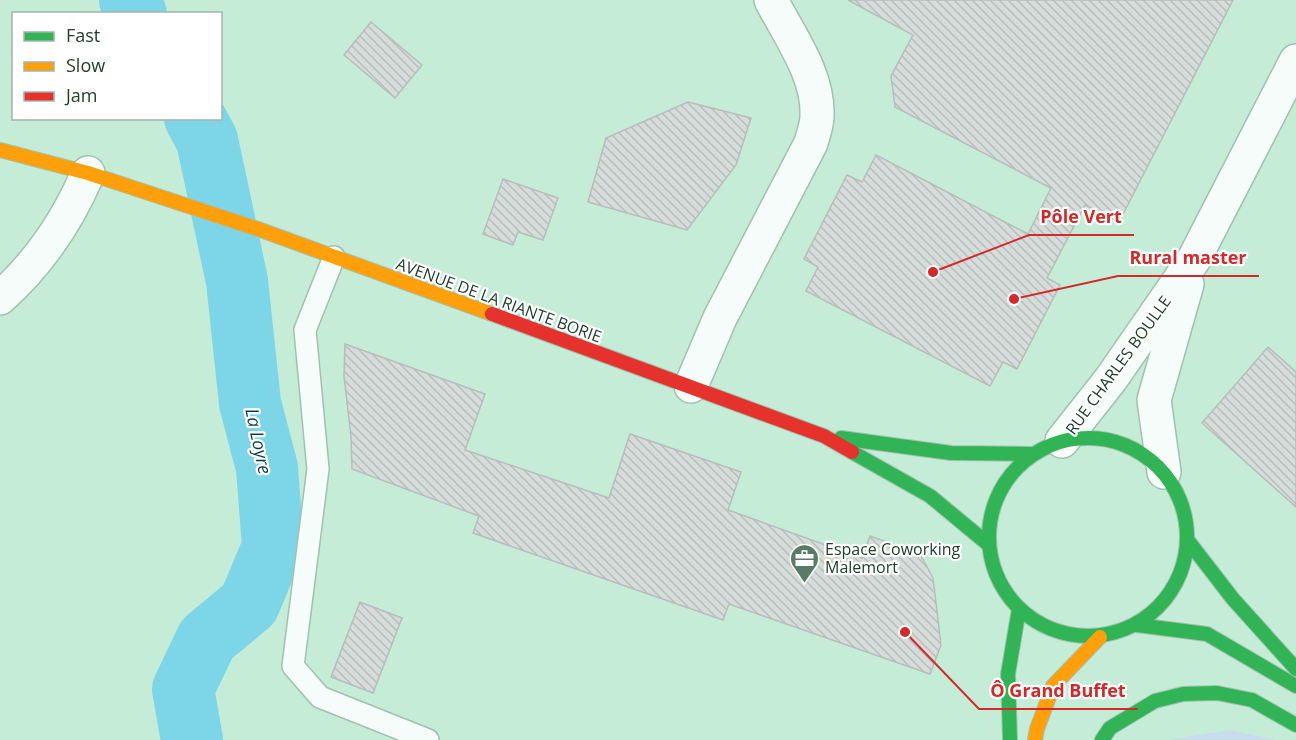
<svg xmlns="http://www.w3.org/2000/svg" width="1296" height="740" viewBox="0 0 1296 740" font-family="'Open Sans',sans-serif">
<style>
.park{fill:#c7dcec}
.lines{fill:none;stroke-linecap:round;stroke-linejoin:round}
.river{stroke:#7dd6e7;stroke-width:62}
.building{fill:url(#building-back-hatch);stroke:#b7bdbb;stroke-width:1.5}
.lane-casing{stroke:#a1c1b0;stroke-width:24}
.street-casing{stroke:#a1c1b0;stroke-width:36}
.fast-casing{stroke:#a1c1b0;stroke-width:16}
.slow-casing{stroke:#a1c1b0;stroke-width:16}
.jam-casing{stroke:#a1c1b0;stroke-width:16}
.lane{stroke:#f6fcf9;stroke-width:21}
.street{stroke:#f6fcf9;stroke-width:33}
.fast{stroke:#30b455;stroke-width:14}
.slow{stroke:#ff9f0a;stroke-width:14}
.jam{stroke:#e5322d;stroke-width:14}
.labels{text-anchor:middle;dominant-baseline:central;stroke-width:4.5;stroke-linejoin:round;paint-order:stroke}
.street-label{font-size:16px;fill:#203f2f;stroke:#fff}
.poi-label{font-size:16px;fill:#203f2f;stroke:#fff;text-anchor:start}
.water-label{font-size:18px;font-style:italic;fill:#0a3d4b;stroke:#fff}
.leader{fill:none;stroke:#d62828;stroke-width:2}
.callout-dot{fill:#d62828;stroke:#fff;stroke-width:2}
.callout-label{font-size:18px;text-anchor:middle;font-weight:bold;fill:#d62828;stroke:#fff;stroke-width:4.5;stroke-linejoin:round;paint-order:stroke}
</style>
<defs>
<pattern id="building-back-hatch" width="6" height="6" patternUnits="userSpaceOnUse" patternTransform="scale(1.5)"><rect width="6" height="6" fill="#d6dcda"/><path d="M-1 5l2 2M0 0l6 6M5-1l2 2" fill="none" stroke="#b7bebb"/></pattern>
</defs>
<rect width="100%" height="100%" fill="#c4ecd6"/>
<polygon class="park" points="1230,730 1274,740 1169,740"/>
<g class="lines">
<g class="river">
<polyline points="130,0 136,14"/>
<polyline points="192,740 183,689 207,639 249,604 273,547 267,468 250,403 237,281 207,140 195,118"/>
</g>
</g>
<g class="building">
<polygon points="848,0 1233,0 1119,222 1085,205 1047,278 1060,285 1017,369 1003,362 990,386 806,291 818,267 804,259 847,175 862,182 876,155 1028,234 1051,188 895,107 891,76 913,35"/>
<polygon points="371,22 422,65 395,98 344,55"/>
<polygon points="688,102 751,118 736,165 687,230 588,202 606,138"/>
<polygon points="503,179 558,198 543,240 518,232 513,245 483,234"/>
<polygon points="345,344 485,394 465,450 609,498 630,434 741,472 728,510 862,558 870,536 920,554 933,578 941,645 930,674 729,604 723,620 473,533 479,516 352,469 351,437 344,376"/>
<polygon points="1268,347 1296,372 1296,507 1202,423"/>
<polygon points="360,602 402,618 373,693 331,677"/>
</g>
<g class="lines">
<defs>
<polyline id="lane" points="334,257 305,330 318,469 293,666 320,697 428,740"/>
<g id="street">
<path d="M0,298C38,264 68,220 88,173"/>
<path d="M691,386L720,318L811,143C813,135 817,125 817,116C819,75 789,35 771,0"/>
<polyline points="1062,441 1111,379 1194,259 1296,61"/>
<polyline points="1164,472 1154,400 1187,284"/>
</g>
<g id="fast">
<circle cx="1088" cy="537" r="99"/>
<polyline points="841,438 951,453 1032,454"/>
<polyline points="852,452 930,496 988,544"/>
<polyline points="1189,542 1233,599 1296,669"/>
<polyline points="1137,625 1207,634 1296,686"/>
<polyline points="1010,740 1008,674 1019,609"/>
<polyline points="1102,740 1110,728 1155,701 1183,694 1217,693 1252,700 1296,725"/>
</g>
<g id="slow">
<polyline points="0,150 88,173 258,229 492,314"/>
<polyline points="1035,740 1037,729 1053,686 1100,637"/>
</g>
<polyline id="jam" points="492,314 824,436 852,452"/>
</defs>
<use href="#lane" class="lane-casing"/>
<use href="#street" class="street-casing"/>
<use href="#fast" class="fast-casing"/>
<use href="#slow" class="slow-casing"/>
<use href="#jam" class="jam-casing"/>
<use href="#lane" class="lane"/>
<use href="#street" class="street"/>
<use href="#fast" class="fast"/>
<use href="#slow" class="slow"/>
<use href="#jam" class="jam"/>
</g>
<defs>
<symbol id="office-pin" viewBox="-11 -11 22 30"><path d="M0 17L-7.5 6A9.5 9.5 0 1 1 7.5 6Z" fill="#597c69" stroke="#fff"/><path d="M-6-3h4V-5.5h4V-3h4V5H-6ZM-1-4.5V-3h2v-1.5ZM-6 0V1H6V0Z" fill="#fff"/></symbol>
</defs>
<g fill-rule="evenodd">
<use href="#office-pin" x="788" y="542" width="33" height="45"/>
</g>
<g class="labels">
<g class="street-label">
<text transform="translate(499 300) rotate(20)">AVENUE DE LA RIANTE BORIE</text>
<text transform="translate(1118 365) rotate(-54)">RUE CHARLES BOULLE</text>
</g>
<g class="poi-label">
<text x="825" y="549">Espace Coworking<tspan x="825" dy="18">Malemort</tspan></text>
</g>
<g class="water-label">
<text transform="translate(259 441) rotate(78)">La Loyre</text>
</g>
</g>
<path class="leader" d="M933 272L1029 235H1134M1014 299L1118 276H1259M905 632L979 709H1138"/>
<g class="callout-dot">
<circle cx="933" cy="272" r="6"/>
<circle cx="1014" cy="299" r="6"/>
<circle cx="905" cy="632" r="6"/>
</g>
<g class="callout-label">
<text x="1081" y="223">Pôle Vert</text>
<text x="1188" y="264">Rural master</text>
<text x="1058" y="697">Ô Grand Buffet</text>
</g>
<rect x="12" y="12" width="210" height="108" fill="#ffffff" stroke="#a6b2ac" stroke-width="1.5"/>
<rect x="24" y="32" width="30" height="9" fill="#30b455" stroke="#a6b2ac" stroke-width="1.5"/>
<text x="66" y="42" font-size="18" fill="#203f2f">Fast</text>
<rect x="24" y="62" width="30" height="9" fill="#ff9f0a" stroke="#a6b2ac" stroke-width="1.5"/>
<text x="66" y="72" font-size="18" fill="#203f2f">Slow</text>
<rect x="24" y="92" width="30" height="9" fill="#e5322d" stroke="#a6b2ac" stroke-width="1.5"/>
<text x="66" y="102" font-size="18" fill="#203f2f">Jam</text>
</svg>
